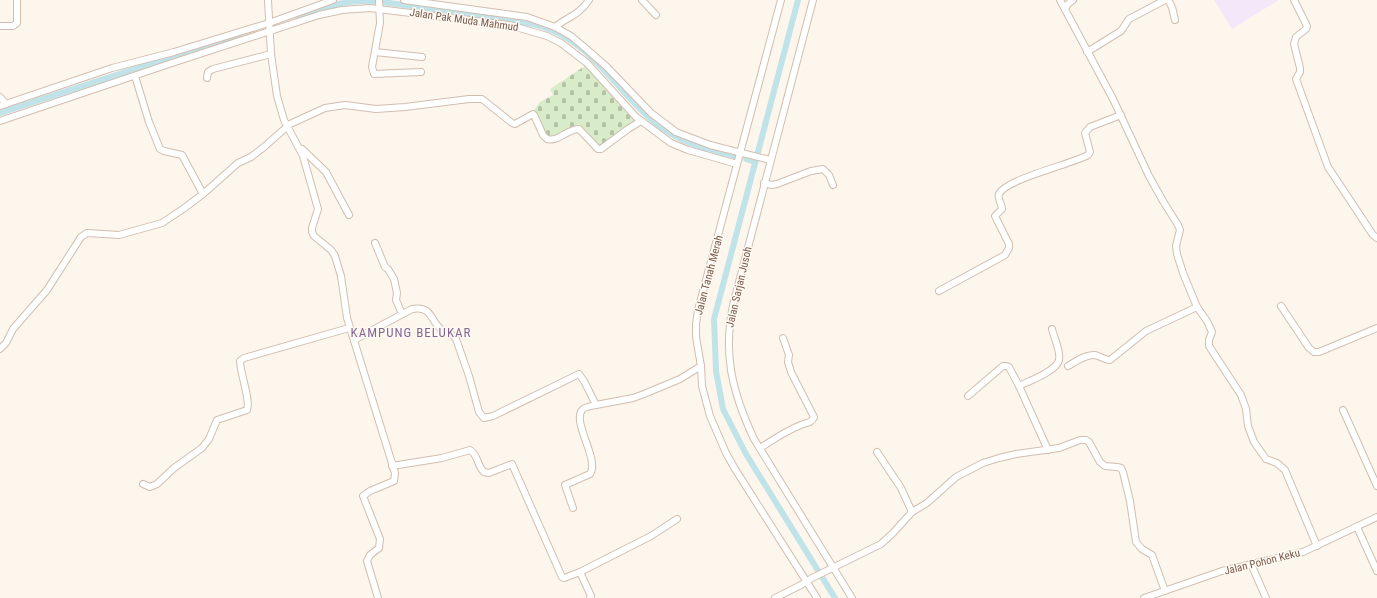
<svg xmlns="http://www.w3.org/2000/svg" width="1377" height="598" viewBox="0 0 1377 598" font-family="'Roboto Condensed',sans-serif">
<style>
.education{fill:#f3e8fa}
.cemetery{fill:url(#cemetery-stones)}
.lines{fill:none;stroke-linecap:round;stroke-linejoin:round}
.canal{stroke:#bfe3e8;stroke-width:6}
.street-casing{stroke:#d1beb0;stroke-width:8}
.street{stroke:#fff;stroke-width:6}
.labels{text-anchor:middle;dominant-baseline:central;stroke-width:3;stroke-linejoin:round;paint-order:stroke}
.street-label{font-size:11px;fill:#7a5c4d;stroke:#fffaf3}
.quarter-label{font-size:13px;letter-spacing:1px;fill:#846695;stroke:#fffaf3}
</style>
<defs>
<pattern id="cemetery-stones" width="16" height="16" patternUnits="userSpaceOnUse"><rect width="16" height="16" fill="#d8ecc9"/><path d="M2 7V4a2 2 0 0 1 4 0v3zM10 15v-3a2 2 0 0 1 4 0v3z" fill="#b4c2a5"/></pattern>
</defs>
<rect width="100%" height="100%" fill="#fdf6ec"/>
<polygon class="education" points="1214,0 1279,0 1232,29"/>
<polygon class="cemetery" points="588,64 638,119 600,147 597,146 579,124 554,137 547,136 534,110 540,102 553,95 550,89"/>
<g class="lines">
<g class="canal">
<polyline points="798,0 714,319 716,371 723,409 746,454 835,598"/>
<path d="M297,16C319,9 341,1 364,1C385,1 407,6 427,8C451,11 475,14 499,18C522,22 545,24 565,37C609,63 632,114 677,137C695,147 716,151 735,156"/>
<polyline points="0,113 239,35"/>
<polyline points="746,159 755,162"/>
</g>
<defs>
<g id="street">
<polyline points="268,0 271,54 277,96 284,120 303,156 318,209 312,228 312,232 314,236 331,250 335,256 341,276 347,318 395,473 394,481 370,491 363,496 380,539 379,548 370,555 367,561 378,598"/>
<polyline points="379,0 380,23 372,67 374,74 421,72"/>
<polyline points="404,0 527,17 555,27 571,36 583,46 607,67 651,113 676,132 710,145 770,160"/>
<polyline points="642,0 656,15"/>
<polyline points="781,0 698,310 696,324 696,337 701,366 702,386 710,416 726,453 735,469 817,598"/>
<path d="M813,0L734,301C722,352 732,392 754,439L852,598"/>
<path d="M1060,0L1113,99L1149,176L1163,201L1178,225L1180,230L1176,246L1177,254L1183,273L1197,307L1146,331L1110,360C1105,360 1100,356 1095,355C1086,354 1075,362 1068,366"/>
<polyline points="1168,0 1172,7 1175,20"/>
<polyline points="1294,0 1307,26 1306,29 1296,37 1294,44 1300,68 1300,72 1296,79 1328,167 1373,235 1377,238"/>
<polyline points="1065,9 1067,5 1073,0"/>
<polyline points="0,26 13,26 17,23 17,0"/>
<path d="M555,27C569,16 578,16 589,0"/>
<polyline points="375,52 422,57"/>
<polyline points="1087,52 1121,31 1129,19 1165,0"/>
<polyline points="135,76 149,122 160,149 164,151 182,155 203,194"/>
<polyline points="207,78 208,72 213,69 271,54"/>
<polyline points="0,97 6,104"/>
<polyline points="0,106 112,68 174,52 269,23 333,0"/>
<polyline points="0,121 172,63 319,15 342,10 370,8 509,25 547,36 561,43 587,63 636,117 671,143 688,150 737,164"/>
<polyline points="302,149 326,172 349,215"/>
<polyline points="764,183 772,185 777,184 811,171 823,169 829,175 833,185"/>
<polyline points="375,243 385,267 388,269 394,279 397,293 396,300 402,314"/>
<path d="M939,291L1005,255L1009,248V244L995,216L1002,209C1002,204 997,199 999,194C1006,179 1072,164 1088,155L1090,152L1085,133L1090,127L1121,115"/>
<polyline points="1281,306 1309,348 1314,352 1319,352 1377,328"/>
<polyline points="1197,307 1207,321 1212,332 1209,340 1209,346 1241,395 1246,409 1248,426 1254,442 1266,459 1277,463 1285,470 1317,546"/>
<path d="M354,340L412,309C433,305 430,322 442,330C448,333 452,333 456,339L469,376L479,412L484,418L493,416L579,374L584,381L596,405C592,406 584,407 582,410C572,423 600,460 590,474L565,485L573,508"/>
<path d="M0,349L6,343L13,329L47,290L81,237L87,233L119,235L162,223L183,209L203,194L238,163L251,157L264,147L290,124L325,108L345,105L376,109L405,107L469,99H482L512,123L515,124L533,114L534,115L543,135L547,139C559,142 567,129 579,129L598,149H601L628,129L641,121"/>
<polyline points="968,396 1003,366 1006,366 1009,367 1019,386"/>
<polyline points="596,405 633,398 644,394 680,379 701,366"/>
<polyline points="1343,410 1377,486"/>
<path d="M760,448C773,440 787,430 801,425C807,422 811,424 814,417L791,372L788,362L789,355L783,338"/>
<path d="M1048,450L1019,386C1029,381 1057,371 1059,360C1061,351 1054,338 1052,329"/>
<polyline points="877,452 901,488 912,512"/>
<path d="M392,466L442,458L470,450C478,454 477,466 484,472L489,473L512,464L562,577L564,578L580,572L651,536L677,519"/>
<path d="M143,484L150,487L157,484L174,468L202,448L209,439L217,420L247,410C251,401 240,373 240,361L244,358L349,328"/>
<polyline points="1357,527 1377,571"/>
<polyline points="1251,564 1266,598"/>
<polyline points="580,572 591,596 590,598"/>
<polyline points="775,598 801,585 812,578 881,544 893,533 912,512 927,503 956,477 983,463 999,458 1016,454 1059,448 1080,440 1086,440 1089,442 1100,462 1105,466 1117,467 1121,468 1123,472 1130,501 1136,542 1142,549 1152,555 1165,591"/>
<polyline points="1144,598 1222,571 1303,552 1377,517"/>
</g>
</defs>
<use href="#street" class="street-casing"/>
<use href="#street" class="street"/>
</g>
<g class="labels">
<g class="street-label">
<text transform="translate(464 20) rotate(8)">Jalan Pak Muda Mahmud</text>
<text transform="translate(709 275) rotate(-75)">Jalan Tanah Merah</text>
<text transform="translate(739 287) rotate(-77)">Jalan Sarjan Jusoh</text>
<text transform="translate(1262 562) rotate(-14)">Jalan Pohon Keku</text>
</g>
<g class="quarter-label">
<text x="411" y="332">KAMPUNG BELUKAR</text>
</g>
</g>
</svg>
